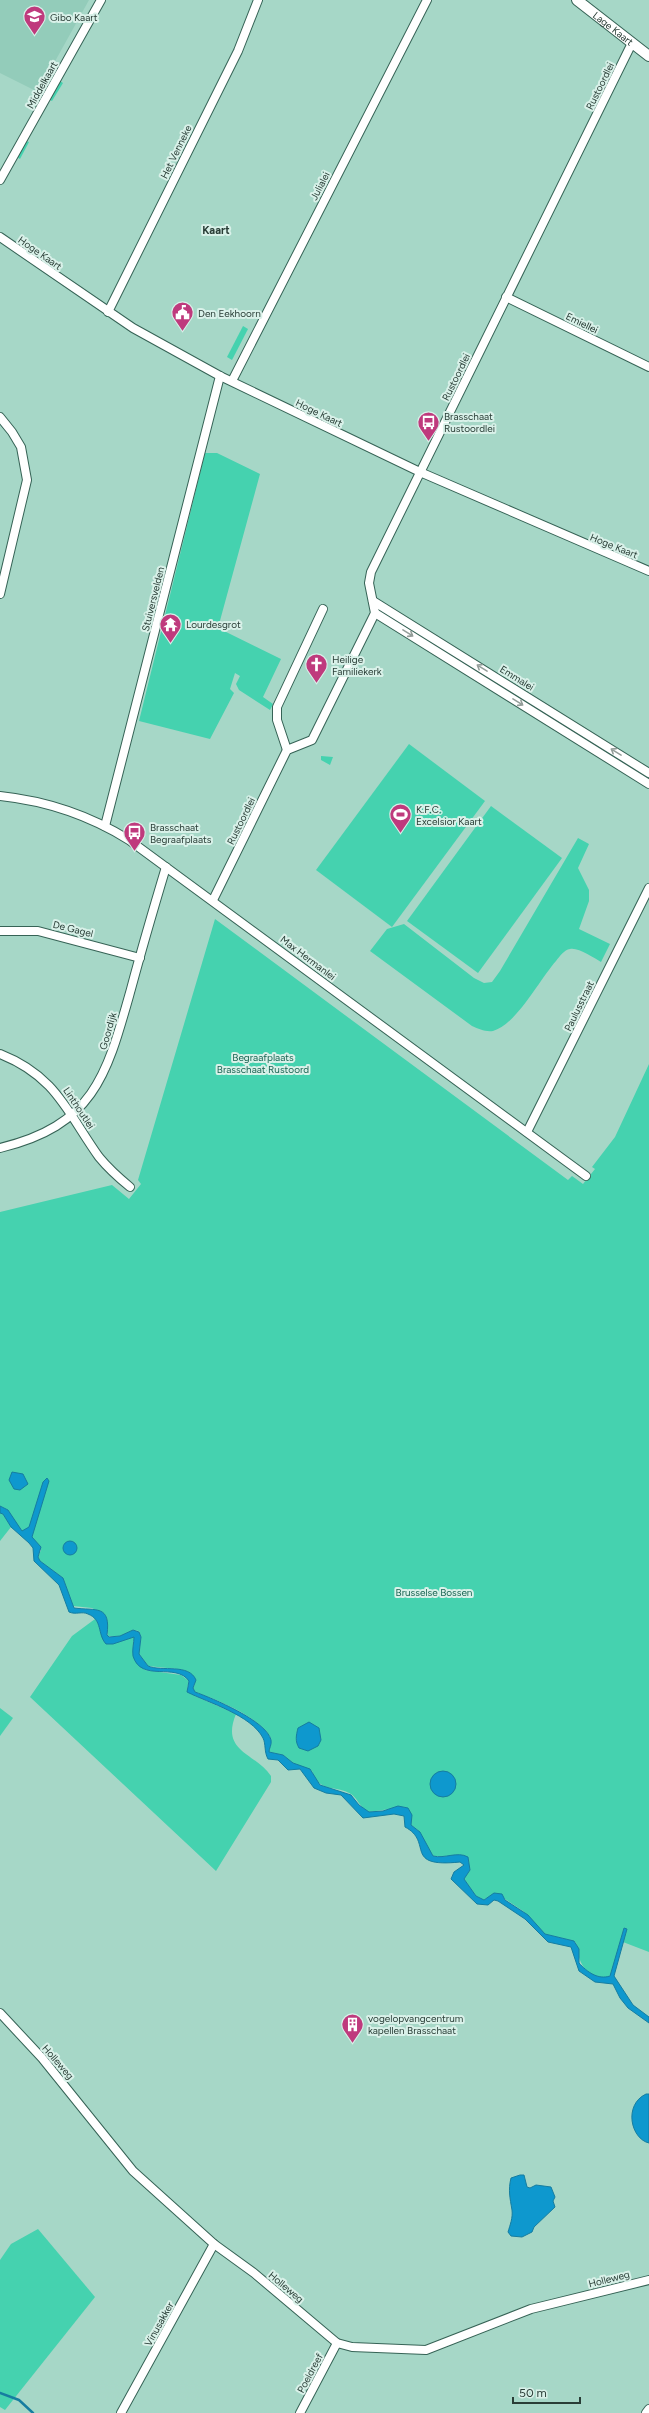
<svg xmlns="http://www.w3.org/2000/svg" width="649" height="2413" viewBox="0 0 649 2413" font-family="Figtree,sans-serif">
<style>
.built{fill:#93ccba}
.green{fill:#45d2af}
.water{fill:#0e98ce;stroke:#167da0}
.lines{fill:none;stroke-linecap:round;stroke-linejoin:round}
.stream{stroke:#167da0;stroke-width:2.5}
.minor-casing{stroke:#366356;stroke-width:10}
.tertiary-casing{stroke:#366356;stroke-width:12}
.minor{stroke:#fff;stroke-width:8}
.tertiary{stroke:#fff;stroke-width:10}
.oneway{stroke:#949e9a}
.labels{text-anchor:middle;dominant-baseline:central;stroke-width:4;stroke-linejoin:round;paint-order:stroke}
.poi-label{font-size:10px;fill:#293d36;stroke:#d9f1e9;text-anchor:start}
.street-label{font-size:10px;fill:#293d36;stroke:#d9f1e9}
.park-label{font-size:10px;fill:#196452;stroke:#d9f1e9}
.neighbourhood-label{font-size:11px;font-weight:bold;fill:#293d36;stroke:#d9f1e9}
</style>
<rect width="100%" height="100%" fill="#a6d7c7"/>
<polygon class="built" points="0,0 89,0 38,92 0,73"/>
<g class="green">
<polygon points="50,75 53,77 41,98 38,96"/>
<polygon points="60,81 63,83 52,101 50,100"/>
<polygon points="26,141 29,142 20,159 17,157"/>
<polygon points="243,326 248,329 232,360 227,357"/>
<polygon points="205,453 217,453 260,474 218,628 281,659 263,697 273,704 270,710 239,690 236,684 240,676 235,673 230,689 234,693 210,739 139,721"/>
<polygon points="430,640 495,682 493,683 429,643"/>
<polygon points="500,684 578,733 578,734 499,686"/>
<polygon points="584,736 625,761 624,764 583,740"/>
<polygon points="409,744 485,801 392,927 316,870"/>
<polygon points="321,756 333,757 330,765 321,760"/>
<polygon points="491,806 562,858 478,973 407,921"/>
<path d="M578,838L589,844L578,868L589,890V901L579,929L610,944L601,962C594,958 578,947 570,949C564,950 560,956 556,961C540,979 516,1025 493,1031C485,1032 479,1029 472,1026L370,951L387,929L404,924L474,978L484,983L492,982L500,971Z"/>
<path d="M215,919L568,1180L572,1176L583,1184L595,1169L592,1167L615,1137L649,1064V1952L623,1942L627,1929L624,1928L611,1974L608,1977C584,1979 579,1962 576,1943L574,1941L545,1934L523,1911L502,1897L494,1894L483,1900L476,1896L464,1879L470,1870L468,1857L433,1856L418,1830L411,1825L408,1808L403,1807L369,1812C360,1808 358,1799 351,1794C334,1784 320,1794 312,1771L293,1763L283,1755L269,1752L271,1740L270,1736C255,1715 218,1700 195,1692L193,1688L195,1684L177,1669L148,1666L139,1654L141,1637L139,1631L133,1630L120,1636H108L105,1615L92,1608L73,1606L63,1578L40,1561L38,1557L41,1550L18,1527L8,1510L0,1506V1212L112,1185L129,1199L141,1184L138,1180Z"/>
<polygon points="0,1513 3,1514 11,1527 0,1541"/>
<path d="M95,1619C103,1626 99,1636 106,1644L134,1637L133,1654L145,1670L181,1675L189,1681L187,1689L195,1696L236,1714C220,1752 256,1753 271,1776V1782L216,1871L30,1697L72,1636Z"/>
<polygon points="0,1708 13,1718 0,1736"/>
<polygon points="38,2229 95,2297 5,2410 0,2407 0,2260 11,2244"/>
</g>
<g class="water">
<polygon points="12,1472 23,1474 28,1484 20,1490 14,1489 9,1480"/>
<path d="M47,1478L49,1481L32,1537L41,1547L38,1557L40,1561L63,1578L74,1608C96,1611 111,1604 107,1635L109,1637L120,1636L133,1630L139,1632L141,1637L139,1654L148,1666C162,1672 189,1663 196,1680L193,1688L195,1692C212,1698 267,1721 271,1740C272,1745 269,1748 269,1752L283,1755L293,1763L310,1769L320,1785L351,1795L359,1805L369,1812L383,1811L398,1806L408,1808L412,1815L411,1825L420,1832L433,1856C445,1859 457,1851 468,1857L470,1870L464,1879L476,1896L484,1900L494,1893L502,1894L505,1900L528,1915L545,1934L574,1941L579,1949V1963C587,1972 598,1980 610,1976L624,1928L627,1929L614,1976L633,2005L649,2017V2023L628,2008L620,1998L613,1984L595,1982L579,1971L571,1947L548,1942L525,1919L498,1901L494,1900L488,1905L477,1904L451,1879L454,1872L464,1865L460,1862C402,1868 434,1842 405,1827L404,1816L394,1814L363,1818L341,1795L326,1793L314,1788L300,1769L288,1770L278,1760L268,1759C264,1752 266,1744 263,1738C251,1715 209,1703 187,1692L189,1681C176,1662 141,1683 133,1656C132,1649 134,1643 134,1637L113,1644H106C97,1634 103,1620 88,1614C82,1611 76,1615 69,1612L59,1585L34,1561L33,1548L29,1543L11,1527L3,1514L0,1513V1506L8,1510L22,1531L29,1527L43,1482Z"/>
<circle cx="70" cy="1548" r="7"/>
<path d="M309,1722L319,1728L321,1740L318,1746L308,1751L299,1748C295,1741 296,1736 298,1728Z"/>
<circle cx="443" cy="1784" r="13"/>
<path d="M646,2094H649V2143C631,2139 623,2105 646,2094Z"/>
<path d="M520,2175H524L527,2187L530,2188L536,2185L551,2187L555,2197L553,2201L555,2207L534,2227L532,2232L522,2237L511,2236L508,2232C510,2225 513,2218 512,2210C510,2198 508,2190 511,2178Z"/>
</g>
<g class="lines">
<polyline class="stream" points="0,2393 19,2400 33,2413"/>
<defs>
<g id="minor">
<polyline points="0,180 101,0"/>
<polyline points="0,237 133,328 220,376 420,472 649,571"/>
<polyline points="506,297 649,367"/>
<polyline points="108,312 238,51 258,0"/>
<polyline points="232,381 427,0"/>
<polyline points="0,417 12,432 21,447 27,480 0,594"/>
<polyline points="373,601 649,773"/>
<polyline points="375,613 649,784"/>
<polyline points="287,750 277,720 277,707 323,609"/>
<path d="M0,796C47,801 89,815 129,840L586,1176"/>
<polyline points="105,826 220,376"/>
<polyline points="213,900 287,750 312,740 375,613 369,583 371,572 632,43"/>
<polyline points="0,931 38,931 140,958"/>
<path d="M0,1054C56,1076 67,1112 99,1157C108,1168 119,1178 130,1187"/>
<polyline points="527,1132 649,888"/>
<path d="M0,1148C95,1125 107,1074 131,989C142,948 154,907 166,867"/>
<polyline points="0,2013 42,2058 133,2171 214,2244 254,2273 337,2343 352,2347 426,2350 531,2309 649,2280"/>
<polyline points="121,2413 214,2244"/>
<polyline points="300,2413 337,2343"/>
<polyline points="646,2413 649,2409"/>
</g>
<g id="tertiary">
<path id="s1" d="M577,0L649,56"/>
</g>
</defs>
<use href="#minor" class="minor-casing"/>
<use href="#tertiary" class="tertiary-casing"/>
<use href="#minor" class="minor"/>
<use href="#tertiary" class="tertiary"/>
</g>
<defs><path id="oneway-shaft" d="M-6 0H5M1.5-3L5.5 0L1.5 3" fill="none" stroke-width="1.6" stroke-linecap="round" stroke-linejoin="round"/></defs>
<g class="oneway">
<use href="#oneway-shaft" transform="translate(408 633) rotate(32)"/>
<use href="#oneway-shaft" transform="translate(482 668) rotate(-148)"/>
<use href="#oneway-shaft" transform="translate(518 702) rotate(32)"/>
<use href="#oneway-shaft" transform="translate(616 752) rotate(-148)"/>
</g>
<defs>
<symbol id="school-pin" viewBox="-11 -11 22 30"><path d="M0 17L-7.5 6A9.5 9.5 0 1 1 7.5 6Z" fill="#bf3a7d" stroke="#d9f1e9"/><path d="M0-5L7-2L0 1L-7-2ZM-4 1L0 2.5L4 1V4Q0 6-4 4Z" fill="#fff"/></symbol>
<symbol id="civic-pin" viewBox="-11 -11 22 30"><path d="M0 17L-7.5 6A9.5 9.5 0 1 1 7.5 6Z" fill="#bf3a7d" stroke="#d9f1e9"/><path d="M-.6-6.5H3V-4.5H.6V-3L4-1V1h2V6H-6V1h2V-1L-.6-3ZM-1.2 2.5V6h2.4V2.5Z" fill="#fff"/></symbol>
<symbol id="bus-pin" viewBox="-11 -11 22 30"><path d="M0 17L-7.5 6A9.5 9.5 0 1 1 7.5 6Z" fill="#bf3a7d" stroke="#d9f1e9"/><path d="M-5-6H5V4H4V6H2V4H-2V6H-4V4H-5ZM-3.5-4V0h7V-4ZM-3.5 1.2v1.5H-2V1.2ZM2 1.2v1.5H3.5V1.2Z" fill="#fff"/></symbol>
<symbol id="temple-pin" viewBox="-11 -11 22 30"><path d="M0 17L-7.5 6A9.5 9.5 0 1 1 7.5 6Z" fill="#bf3a7d" stroke="#d9f1e9"/><path d="M0-6L5-2H3V0L6.5 2.5H4V6H1.5V3h-3V6H-4V2.5H-6.5L-3 0V-2H-5Z" fill="#fff"/></symbol>
<symbol id="church-pin" viewBox="-11 -11 22 30"><path d="M0 17L-7.5 6A9.5 9.5 0 1 1 7.5 6Z" fill="#bf3a7d" stroke="#d9f1e9"/><path d="M-1.2-6h2.4v3.5h3.3v2.4h-3.3V6h-2.4V-.1h-3.3v-2.4h3.3Z" fill="#fff"/></symbol>
<symbol id="stadium-pin" viewBox="-11 -11 22 30"><path d="M0 17L-7.5 6A9.5 9.5 0 1 1 7.5 6Z" fill="#bf3a7d" stroke="#d9f1e9"/><path d="M0-5a6.5 5 0 1 0 0 10a6.5 5 0 1 0 0-10ZM-3.5-1.8h7v3.6h-7Z" fill="#fff"/></symbol>
<symbol id="building-pin" viewBox="-11 -11 22 30"><path d="M0 17L-7.5 6A9.5 9.5 0 1 1 7.5 6Z" fill="#bf3a7d" stroke="#d9f1e9"/><path d="M-4-6H4V6H1V3H-1V6H-4ZM-2.5-4.3h1.7v1.8h-1.7ZM.8-4.3h1.7v1.8H.8ZM-2.5-1h1.7V.8h-1.7ZM.8-1h1.7V.8H.8Z" fill="#fff"/></symbol>
</defs>
<g fill-rule="evenodd">
<use href="#school-pin" x="22" y="4" width="25" height="34"/>
<use href="#civic-pin" x="170" y="300" width="25" height="34"/>
<use href="#bus-pin" x="416" y="410" width="25" height="34"/>
<use href="#temple-pin" x="158" y="612" width="25" height="34"/>
<use href="#church-pin" x="304" y="652" width="25" height="34"/>
<use href="#stadium-pin" x="388" y="802" width="25" height="34"/>
<use href="#bus-pin" x="122" y="820" width="25" height="34"/>
<use href="#building-pin" x="340" y="2012" width="25" height="34"/>
</g>
<g class="labels">
<g class="poi-label">
<text x="50" y="17">Gibo Kaart</text>
<text x="198" y="313">Den Eekhoorn</text>
<text x="444" y="416">Brasschaat<tspan x="444" dy="12">Rustoordlei</tspan></text>
<text x="186" y="624">Lourdesgrot</text>
<text x="332" y="659">Heilige<tspan x="332" dy="12">Familiekerk</tspan></text>
<text x="416" y="809">K.F.C.<tspan x="416" dy="12">Excelsior Kaart</tspan></text>
<text x="150" y="827">Brasschaat<tspan x="150" dy="12">Begraafplaats</tspan></text>
<text x="368" y="2018">vogelopvangcentrum<tspan x="368" dy="12">kapellen Brasschaat</tspan></text>
</g>
<g class="street-label">
<text stroke="none"><textPath href="#s1" startOffset="46">Lage Kaart</textPath></text>
<text transform="translate(42 85) rotate(-61)">Middelkaart</text>
<text transform="translate(600 86) rotate(-64)">Rustoordlei</text>
<text transform="translate(176 152) rotate(-64)">Het Venneke</text>
<text transform="translate(320 186) rotate(-63)">Julialei</text>
<text transform="translate(40 253) rotate(35)">Hoge Kaart</text>
<text transform="translate(582 323) rotate(26)">Emiellei</text>
<text transform="translate(456 377) rotate(-64)">Rustoordlei</text>
<text transform="translate(319 413) rotate(26)">Hoge Kaart</text>
<text transform="translate(614 546) rotate(22)">Hoge Kaart</text>
<text transform="translate(153 599) rotate(-76)">Stuiversvelden</text>
<text transform="translate(517 678) rotate(32)">Emmalei</text>
<text transform="translate(241 821) rotate(-64)">Rustoordlei</text>
<text transform="translate(73 929) rotate(14)">De Gagel</text>
<text transform="translate(308 958) rotate(37)">Max Hermanlei</text>
<text transform="translate(579 1006) rotate(-64)">Paulusstraat</text>
<text transform="translate(108 1031) rotate(-74)">Goordijk</text>
<text transform="translate(79 1108) rotate(56)">Linthoutlei</text>
<text transform="translate(58 2062) rotate(49)">Holleweg</text>
<text transform="translate(609 2279) rotate(-14)">Holleweg</text>
<text transform="translate(286 2287) rotate(40)">Holleweg</text>
<text transform="translate(159 2324) rotate(-61)">Vinusakker</text>
<text transform="translate(310 2373) rotate(-62)">Poeldreef</text>
</g>
<g class="park-label">
<text x="263" y="1057">Begraafplaats<tspan x="263" dy="12">Brasschaat Rustoord</tspan></text>
<text x="434" y="1592">Brusselse Bossen</text>
</g>
<g class="neighbourhood-label">
<text x="216" y="230">Kaart</text>
</g>
</g>
<path d="M513 2397v6h67v-6" fill="none" stroke="#293d36" stroke-width="2"/>
<text x="519" y="2397" font-size="12" fill="#293d36" stroke="#d9f1e9" stroke-width="3" paint-order="stroke">50 m</text>
</svg>
